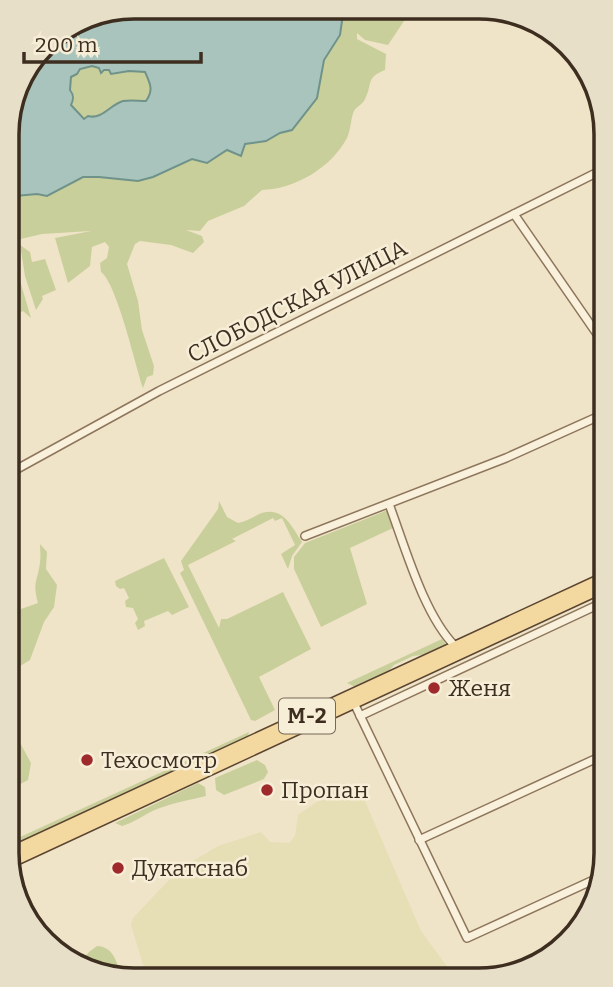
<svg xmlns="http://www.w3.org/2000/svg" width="613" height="987" viewBox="0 0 613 987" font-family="Bitter,serif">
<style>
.farmland{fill:#e6deb5}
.green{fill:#c9cf9b}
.water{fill:#a9c4bc;stroke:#6f938a;stroke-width:2;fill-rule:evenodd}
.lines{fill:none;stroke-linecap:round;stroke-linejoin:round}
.river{stroke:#a9c4bc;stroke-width:10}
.minor-casing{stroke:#8d765c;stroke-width:10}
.primary-casing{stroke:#5b4430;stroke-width:13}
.minor{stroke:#faf1dc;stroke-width:7}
.primary{stroke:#f3d9a0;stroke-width:10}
.poi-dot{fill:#9e2a2b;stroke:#f7eed8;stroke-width:2.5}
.labels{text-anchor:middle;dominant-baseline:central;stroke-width:5;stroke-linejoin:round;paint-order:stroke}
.shield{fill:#f7eed8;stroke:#756857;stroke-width:2}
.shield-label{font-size:21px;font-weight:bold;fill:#3d2e20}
.street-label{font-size:23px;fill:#3d2e20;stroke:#f7eed8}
.poi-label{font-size:23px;fill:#3d2e20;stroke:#f7eed8;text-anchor:start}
.rim{fill:none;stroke:#3d2e20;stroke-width:3.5}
</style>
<rect width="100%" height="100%" fill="#f0e4c8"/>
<polygon class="farmland" points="344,783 359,787 421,931 451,972 147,978 131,925 133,918 168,881 186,865 218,846 261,832 270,842 289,843 295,836 298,815"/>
<g class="green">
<path d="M348,8L412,9L388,45L365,40L357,33V39L386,54L385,70C365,78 373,84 365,99C363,104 356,107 354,111C351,117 351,129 347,138C331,168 295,189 262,190L244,206L208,221L200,231L186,230L202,236L204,242L193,253L171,245L140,241L135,244L127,264L138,301L142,330L154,366L153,375L147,377L143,388C135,364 117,284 101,272L100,263L107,258L109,247L105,242L92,247L90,266L68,283L55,238L91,231L42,234L8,242V221L14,211L12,210L16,195L37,194L47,196L83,177H99L138,181L153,177L193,159L207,163L227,150L244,144L266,141L280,133L292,130L322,73L324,60L340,35L343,14Z"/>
<path d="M92,66L109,70L111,74L129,71L145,72C150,83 154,90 146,101H123L102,114L85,119L71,105V76L79,69Z"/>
<polygon points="20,245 30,252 32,262 45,259 56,290 42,296 43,299 36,310 25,276"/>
<polygon points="8,250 13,257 31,318 23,311 14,316 12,329 8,329 8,284 14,279 8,262"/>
<path d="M219,501L227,517L238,523C246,521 252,518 259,514C282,505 291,525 302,542L292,556L288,569L281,554L295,545L282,518L275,521L273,518L232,539L236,541L188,565L219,628L221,619H227L283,592L311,649L259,677L275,710L255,721L251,720L180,573L184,570L181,561L218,509Z"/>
<polygon points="388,510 393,528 350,548 367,604 321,627 294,569 294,557 305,543"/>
<path d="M40,544L47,552L46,569L57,585L54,607L44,622L30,660L7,674V622L10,623L21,609L38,603C32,581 38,581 40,562C41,557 40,550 40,544Z"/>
<polygon points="164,558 189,607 172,615 168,611 144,621 145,626 138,630 135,623 138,619 133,608 126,607 125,601 129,598 124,588 120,589 116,586 115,581"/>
<polygon points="442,639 446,645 444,649 430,654 413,656 394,665 384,676 357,688 347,683"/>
<polygon points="7,729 18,739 31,763 28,780 13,788 7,778"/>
<polygon points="249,732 248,738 7,851 7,843"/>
<polygon points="257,760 265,765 268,772 264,779 224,795 216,790 215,778"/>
<path d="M198,783L205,787L206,796C189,800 173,803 157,809C145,814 134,823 122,826L115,823Z"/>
<path d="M97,946C115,947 117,964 122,979H117L80,963L89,952Z"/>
</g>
<path class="water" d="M134,7L348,8L343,14L340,35L324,60L317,98L292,130L280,133L266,141L245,144L241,156L227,150L207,163L192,159L153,177L138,181L99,177H83L47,196L37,194L15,196L8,193V118L50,39ZM92,66L99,68L101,73L104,70H109L111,74L129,71L145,72C150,83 154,90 146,101C139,101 130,100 123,101C111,104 102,120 88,116L84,119L71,105C74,99 74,95 70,90L71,77L77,74L80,69Z"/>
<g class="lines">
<polyline class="river" points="8,220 17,182"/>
<defs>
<g id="minor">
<polyline points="514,214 606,347"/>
<polyline points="8,474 159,391 606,168"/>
<path d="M389,504C405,547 424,615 455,646"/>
<polyline points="305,536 506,458 606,413"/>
<polyline points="354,703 467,938 600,877"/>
<polyline points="360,716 606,601"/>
<polyline points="419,840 606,754"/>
</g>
<g id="primary">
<polyline points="7,854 606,577"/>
<polyline points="9,863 606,586"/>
</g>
</defs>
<use href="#minor" class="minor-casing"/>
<use href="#primary" class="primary-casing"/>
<use href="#minor" class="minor"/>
<use href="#primary" class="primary"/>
</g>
<g class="poi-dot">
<circle cx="434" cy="688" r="7"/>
<circle cx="87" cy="760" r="7"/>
<circle cx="267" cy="790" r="7"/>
<circle cx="118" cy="868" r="7"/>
</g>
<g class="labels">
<rect class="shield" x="279" y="698.5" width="56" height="35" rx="5"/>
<g class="shield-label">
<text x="307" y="716">М-2</text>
</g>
<g class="street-label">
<text transform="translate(297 301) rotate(-27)">СЛОБОДСКАЯ УЛИЦА</text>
</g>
<g class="poi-label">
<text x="448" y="688">Женя</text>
<text x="101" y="760">Техосмотр</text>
<text x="281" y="790">Пропан</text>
<text x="132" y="868">Дукатснаб</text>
</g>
</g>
<path d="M0 0H613V987H0ZM134 19H479A115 115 0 0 1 594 134V853A115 115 0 0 1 479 968H134A115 115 0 0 1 19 853V134A115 115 0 0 1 134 19Z" fill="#e8dfc9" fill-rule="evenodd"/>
<path class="rim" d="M134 19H479A115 115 0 0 1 594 134V853A115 115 0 0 1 479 968H134A115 115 0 0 1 19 853V134A115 115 0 0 1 134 19Z"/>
<path d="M24 52v10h177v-10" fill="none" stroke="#3d2e20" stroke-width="3.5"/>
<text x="35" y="52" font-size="21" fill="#3d2e20" stroke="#f7eed8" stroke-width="5" paint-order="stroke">200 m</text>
</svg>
